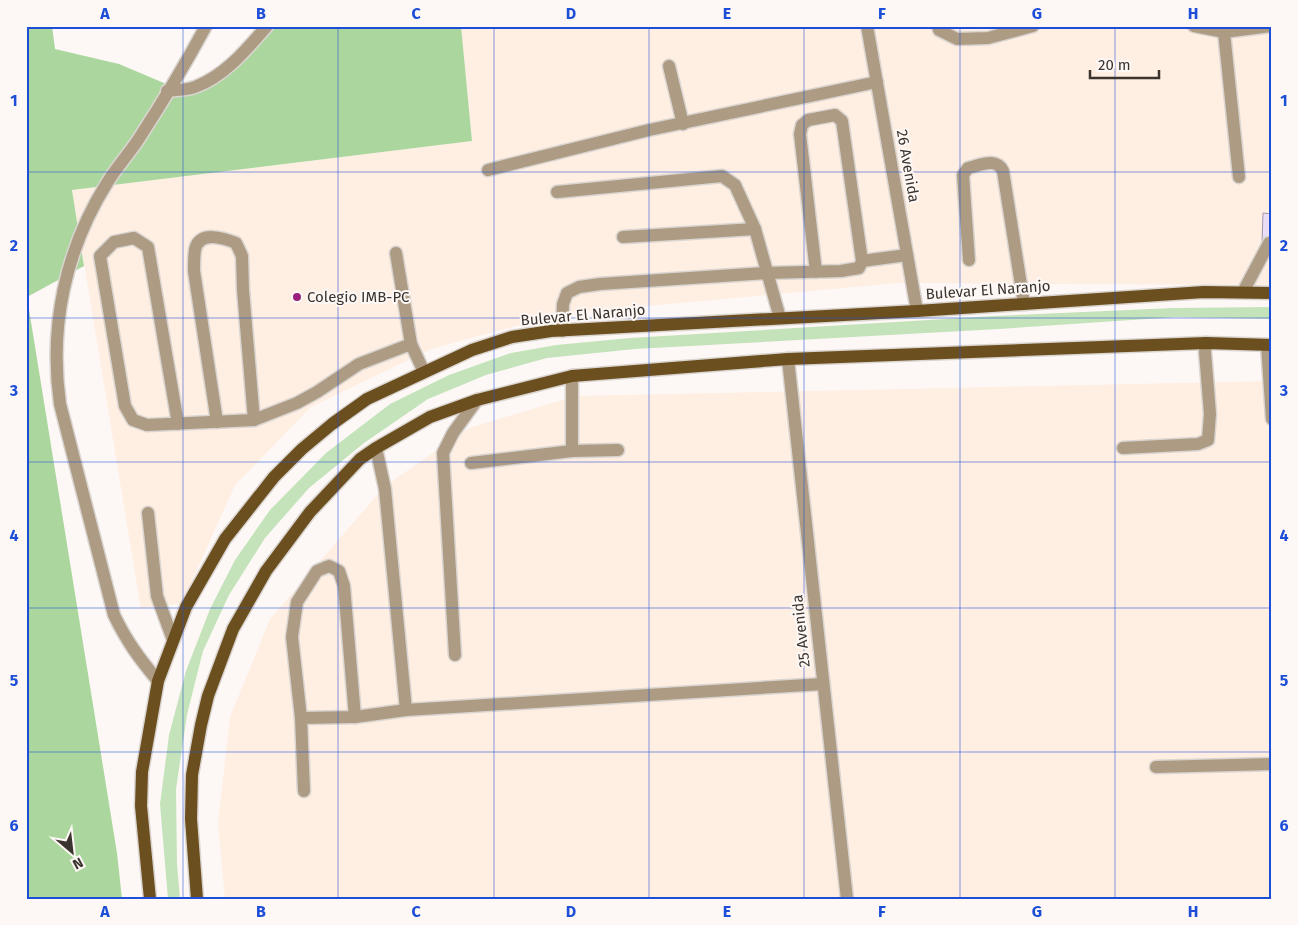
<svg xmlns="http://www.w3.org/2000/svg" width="1298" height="925" viewBox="0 0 1298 925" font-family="'Fira Sans',sans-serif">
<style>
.built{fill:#ffeee2}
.green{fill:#c4e3bb}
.forest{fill:#abd79e}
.building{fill:#eadef7;stroke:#a197ab}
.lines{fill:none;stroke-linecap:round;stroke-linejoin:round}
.lane-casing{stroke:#dad5d1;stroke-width:15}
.street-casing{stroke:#dad5d1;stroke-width:15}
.primary-casing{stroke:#dad5d1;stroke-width:15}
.lane{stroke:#ad9c83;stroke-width:12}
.street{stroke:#ad9c83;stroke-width:12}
.primary{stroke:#6c4f1e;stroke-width:12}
.grid{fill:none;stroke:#1d4ed8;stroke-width:1;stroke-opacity:0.55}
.poi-dot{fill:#97217d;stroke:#fdf8f5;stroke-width:2}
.labels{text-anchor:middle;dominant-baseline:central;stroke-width:4;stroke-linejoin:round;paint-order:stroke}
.street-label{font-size:15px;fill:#3b332d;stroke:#fdf8f5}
.poi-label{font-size:15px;fill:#3b332d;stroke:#fdf8f5;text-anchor:start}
.neatline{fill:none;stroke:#1d4ed8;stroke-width:2}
.grid-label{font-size:16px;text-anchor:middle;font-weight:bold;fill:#1d4ed8}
</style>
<rect width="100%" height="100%" fill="#fdf8f5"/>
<g class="built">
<polygon points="461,26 1272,26 1272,285 897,283 560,314 431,349 311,407 235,485 182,603 141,609 72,190 472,141"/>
<polygon points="1272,381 1272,899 225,899 218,823 230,717 270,619 385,486 469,428 576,396"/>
</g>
<polygon class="green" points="1272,307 1272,319 1177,317 999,329 635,349 547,358 486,375 428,399 364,443 309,488 265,538 229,595 203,651 187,715 176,789 177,864 180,899 168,899 160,804 169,735 186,671 210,609 235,560 270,510 326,453 390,404 449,375 511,353 556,345 630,338 995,316 1173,308"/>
<polygon class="forest" points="26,26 52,26 55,49 119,64 190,94 278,26 461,26 472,141 72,190 84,266 27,297 117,853 122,899 26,899"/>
<polygon class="building" points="1263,213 1272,214 1272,243 1262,243"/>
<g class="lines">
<defs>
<g id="lane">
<polyline points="938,26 939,30 957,39 988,38 1033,26"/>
<polyline points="1194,26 1224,32 1271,26"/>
<polyline points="1224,32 1239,177"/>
<polyline points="669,66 683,124"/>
<polyline points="488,170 649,130 877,82"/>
<polyline points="557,192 722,176 735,185 755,229 780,318"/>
<polyline points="623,237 755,229"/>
<polyline points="396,253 411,344"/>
<path d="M969,260L963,175L968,168C981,165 996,157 1003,171L1024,304"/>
<polyline points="862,261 907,255"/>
<polyline points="1243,292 1269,243"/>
<polyline points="562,331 563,304 567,293 579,287 600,284 766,273 841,271 859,268 862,261 842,121 835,115 808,120 802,125 800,134 816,272"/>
<polyline points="1267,345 1272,419"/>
<polyline points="788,359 847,899"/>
<path d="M217,422L194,271C194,264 194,256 195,250C199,230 224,238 236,243L242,256L243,290L254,420"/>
<polyline points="178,424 148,247 134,238 114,242 100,256 125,406 133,420 147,425 254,420 297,403 317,392 359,364 411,344 424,372"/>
<polyline points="376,448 385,489 406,710 823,684"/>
<polyline points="1123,448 1198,444 1208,440 1210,414 1205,352 1206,343"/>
<polyline points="572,451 572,376"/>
<polyline points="471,463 572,451 618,450"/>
<polyline points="148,513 157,596 173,640"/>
<polyline points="455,655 443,453 453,433 477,400"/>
<polyline points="301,718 292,637 297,602 317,571 329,566 339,571 344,586 355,717"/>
<polyline points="1156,767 1272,764"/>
<polyline points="304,791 301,718 355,717 406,710"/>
</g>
<g id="street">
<polyline points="867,26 917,311"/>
<path d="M167,91C176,90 187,90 195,87C225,76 247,49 267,26"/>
<path d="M158,681C139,658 127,642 114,615L60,404C49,327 65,250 107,183C116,168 128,155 138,140C162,103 185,65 206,26"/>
</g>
<g id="primary">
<polyline points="150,899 141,806 142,772 158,681 186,607 225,539 274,477 302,449 332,424 367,399 472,350 512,337 551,331 917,311 1204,292 1272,293"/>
<polyline points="197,899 191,819 192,775 201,725 208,696 233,629 266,571 310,512 360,459 376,448 430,417 477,400 572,376 788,359 1206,343 1272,345"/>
</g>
</defs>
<use href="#lane" class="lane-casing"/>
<use href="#street" class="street-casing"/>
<use href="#primary" class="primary-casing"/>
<use href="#lane" class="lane"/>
<use href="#street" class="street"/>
<use href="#primary" class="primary"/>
</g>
<path class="grid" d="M183,26V899M338,26V899M494,26V899M649,26V899M804,26V899M960,26V899M1115,26V899M26,172H1272M26,318H1272M26,462H1272M26,608H1272M26,752H1272"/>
<circle class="poi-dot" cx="297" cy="297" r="5"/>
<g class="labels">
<g class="street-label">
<text transform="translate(908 166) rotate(80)">26 Avenida</text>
<text transform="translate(988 290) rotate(-4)">Bulevar El Naranjo</text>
<text transform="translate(583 315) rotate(-5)">Bulevar El Naranjo</text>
<text transform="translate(801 631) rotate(-96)">25 Avenida</text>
</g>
<g class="poi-label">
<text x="307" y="297">Colegio IMB-PC</text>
</g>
</g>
<rect width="1298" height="925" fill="none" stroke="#fdf8f5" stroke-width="55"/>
<g transform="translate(72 852) rotate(152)" stroke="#fdf8f5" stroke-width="4" paint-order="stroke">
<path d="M0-4L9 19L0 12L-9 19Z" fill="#3b332d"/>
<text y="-8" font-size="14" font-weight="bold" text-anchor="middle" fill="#3b332d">N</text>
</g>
<path d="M1090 70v8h69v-8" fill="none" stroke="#3b332d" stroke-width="2.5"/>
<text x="1098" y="70" font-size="15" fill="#3b332d" stroke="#fdf8f5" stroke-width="4" paint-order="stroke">20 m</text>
<rect x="28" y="28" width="1242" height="870" class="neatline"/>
<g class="grid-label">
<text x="105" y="19">A</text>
<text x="261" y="19">B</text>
<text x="416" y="19">C</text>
<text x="571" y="19">D</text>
<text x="727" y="19">E</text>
<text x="882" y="19">F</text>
<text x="1037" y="19">G</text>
<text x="1193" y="19">H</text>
<text x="14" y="106">1</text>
<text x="1284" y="106">1</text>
<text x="14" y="251">2</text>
<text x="1284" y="251">2</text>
<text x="14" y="396">3</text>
<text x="1284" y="396">3</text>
<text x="14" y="541">4</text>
<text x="1284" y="541">4</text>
<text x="14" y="686">5</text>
<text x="1284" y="686">5</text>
<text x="14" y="831">6</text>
<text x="1284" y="831">6</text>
<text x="105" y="917">A</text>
<text x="261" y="917">B</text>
<text x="416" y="917">C</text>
<text x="571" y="917">D</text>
<text x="727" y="917">E</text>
<text x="882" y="917">F</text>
<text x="1037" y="917">G</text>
<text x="1193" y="917">H</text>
</g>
</svg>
